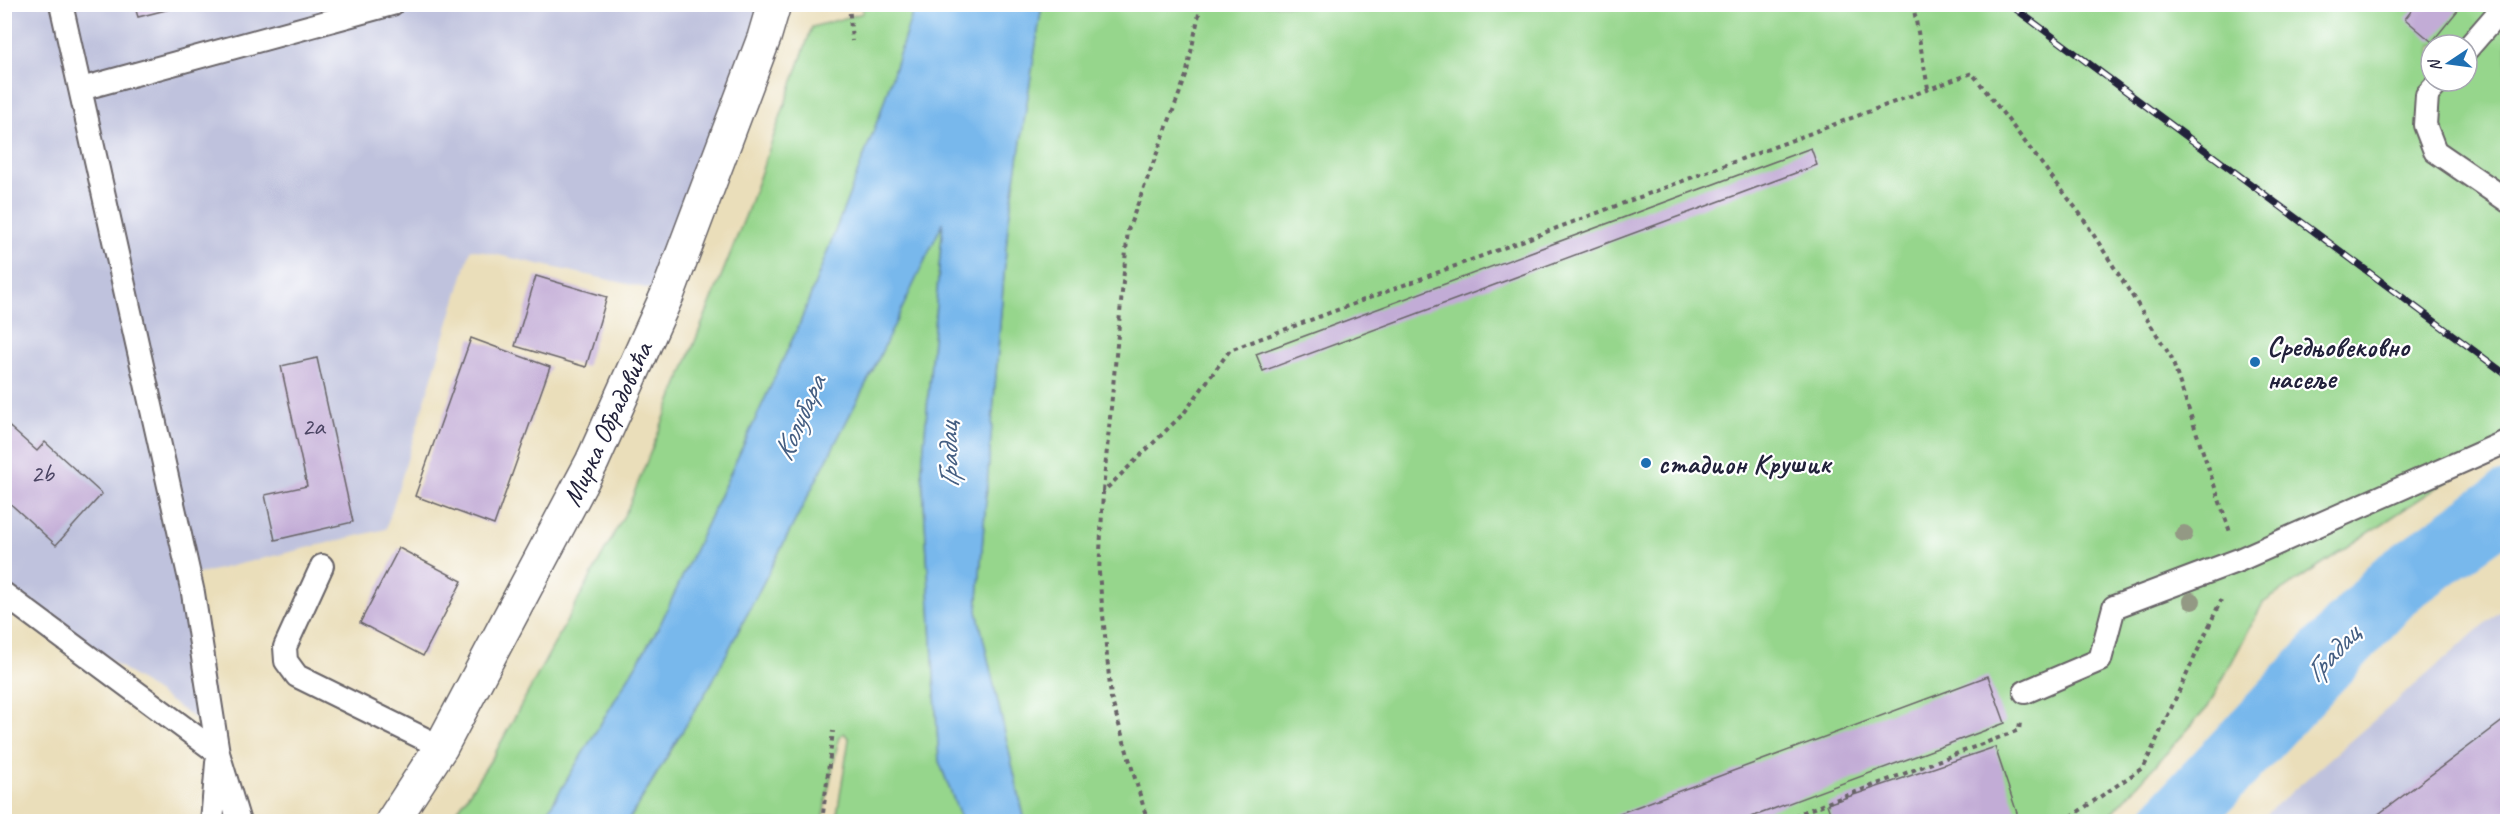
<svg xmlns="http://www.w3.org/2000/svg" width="2512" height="826" viewBox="0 0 2512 826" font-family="Caveat,sans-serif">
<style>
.industrial{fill:#bfc2dd}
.green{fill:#96d68c;stroke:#5c7c64;stroke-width:1.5;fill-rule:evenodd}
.water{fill:#78b8ec;stroke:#4d6d94;stroke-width:1.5}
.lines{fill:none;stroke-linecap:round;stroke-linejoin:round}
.river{stroke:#78b8ec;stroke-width:66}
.building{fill:#c2acd6}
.service-casing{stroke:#686467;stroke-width:26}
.tertiary-casing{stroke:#686467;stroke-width:36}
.path{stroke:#686467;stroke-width:4;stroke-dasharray:4.5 4.5;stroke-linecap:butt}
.service{stroke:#fff;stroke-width:22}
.tertiary{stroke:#fff;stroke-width:33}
.rail-casing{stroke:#22223b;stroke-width:7}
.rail{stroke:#fff;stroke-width:4.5;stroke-dasharray:14;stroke-linecap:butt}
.tree{fill:#939984}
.poi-dot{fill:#1f6fb2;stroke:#fff;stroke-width:2}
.labels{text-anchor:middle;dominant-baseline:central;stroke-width:4.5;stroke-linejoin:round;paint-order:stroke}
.number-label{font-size:26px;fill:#4a4462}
.poi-label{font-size:28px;font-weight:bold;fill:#22223b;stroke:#fff;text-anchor:start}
.street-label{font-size:28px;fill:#22223b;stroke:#fff}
.water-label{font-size:30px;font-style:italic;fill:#445e82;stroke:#fff}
</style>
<rect width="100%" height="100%" fill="#fff"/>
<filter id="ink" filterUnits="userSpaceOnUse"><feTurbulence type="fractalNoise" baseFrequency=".0167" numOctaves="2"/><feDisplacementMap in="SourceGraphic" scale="12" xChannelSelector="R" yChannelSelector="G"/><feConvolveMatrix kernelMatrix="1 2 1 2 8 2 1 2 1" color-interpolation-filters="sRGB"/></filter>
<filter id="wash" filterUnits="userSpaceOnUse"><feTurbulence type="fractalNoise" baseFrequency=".008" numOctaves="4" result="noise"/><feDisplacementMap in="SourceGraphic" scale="24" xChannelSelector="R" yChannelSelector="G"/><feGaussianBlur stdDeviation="1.35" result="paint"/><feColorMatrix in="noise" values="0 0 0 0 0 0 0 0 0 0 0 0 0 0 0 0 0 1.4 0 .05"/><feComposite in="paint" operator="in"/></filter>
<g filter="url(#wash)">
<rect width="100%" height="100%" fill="#eadeba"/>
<g class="industrial">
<polygon points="5,5 774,5 668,293 471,249 386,529 190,576 223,738 5,587"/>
<polygon points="2507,605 2507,821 2258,821"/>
</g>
<g class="green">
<polygon points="862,5 915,5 880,114 800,323 659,627 542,821 450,822 494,755 628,508 747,212 812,27 863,13"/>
<path d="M1042,5H2507V441L2263,603L2208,707L2105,821H1025L977,611L1008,225ZM2431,45H2467V81H2431Z"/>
<polygon points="943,220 922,469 939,761 962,821 836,821 849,739 844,733 839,737 822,821 628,822 712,682 873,370"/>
</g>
<polygon class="water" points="915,5 1042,5 1008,225 977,611 1025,821 962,821 939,761 922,469 943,222 873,370 712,682 628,821 542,821 659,627 800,323 880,114"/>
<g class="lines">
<polyline class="river" points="2174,822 2396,584 2508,504"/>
</g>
<g id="blocks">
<g class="building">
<polygon points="134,4 186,4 186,5 138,17"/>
<polygon points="2417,4 2463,4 2432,42 2405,19"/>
<polygon points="1811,148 1817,165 1263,371 1256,354"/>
<polygon points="536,276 607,297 586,367 515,346"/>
<polygon points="471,338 550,367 494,525 415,496"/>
<polygon points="317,358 353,522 275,540 265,495 307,486 281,366"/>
<polygon points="4,422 37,451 45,442 102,494 56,545 4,498"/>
<polygon points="399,548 462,581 423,656 360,623"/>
<polygon points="1988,676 2005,723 1738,822 1596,822"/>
<polygon points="2508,717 2508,822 2368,822"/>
<polygon points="1995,747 2018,816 2000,822 1833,822 1827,804"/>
</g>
</g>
</g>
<g filter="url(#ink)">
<use href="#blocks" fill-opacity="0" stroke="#686467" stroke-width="1.5"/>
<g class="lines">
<defs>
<g id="service">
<polyline points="61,4 193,593 218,753 239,822"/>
<polyline points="2467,49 2506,4"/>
<polyline points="2440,81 2427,95 2425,125 2435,151 2508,201"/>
<polyline points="81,89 392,4"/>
<polyline points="322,566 285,647 286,661 297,676 441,747"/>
<polyline points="4,594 218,753"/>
<polyline points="2025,692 2100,660 2114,607 2239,560 2508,441"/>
<polyline points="212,822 217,763"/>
</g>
<polyline id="tertiary" points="392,822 441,747 592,462 668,293 764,38 774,4"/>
</defs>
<use href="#service" class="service-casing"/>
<use href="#tertiary" class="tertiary-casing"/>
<g class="path">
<polyline points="849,4 852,41"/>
<polyline points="1913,4 1928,88"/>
<polyline points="1103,491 1128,230 1186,76 1201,4"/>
<polyline points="822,822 833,731"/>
<polyline points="1148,822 1111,698 1099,573 1103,492 1184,413 1230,350 1972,73 2081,215 2171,357 2230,532"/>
<polyline points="1777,822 2019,730 2020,722"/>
<polyline points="2063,822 2144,767 2221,600"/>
</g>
<use href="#service" class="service"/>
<use href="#tertiary" class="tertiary"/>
<defs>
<polyline id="rail" points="2009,4 2508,376"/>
</defs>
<use href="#rail" class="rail-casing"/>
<use href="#rail" class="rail"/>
</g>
<g class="tree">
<circle cx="2184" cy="534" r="9"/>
<circle cx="2192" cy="601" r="9"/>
</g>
</g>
<g class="poi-dot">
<circle cx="2255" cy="362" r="6"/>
<circle cx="1646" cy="463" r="6"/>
</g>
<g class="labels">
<g class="number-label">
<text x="313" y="426">2a</text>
<text x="42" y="473">2b</text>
</g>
<g class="poi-label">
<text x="2267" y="346">Средњовековно<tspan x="2267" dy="32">насеље</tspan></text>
<text x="1658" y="463">стадион Крушик</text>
</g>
<g class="street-label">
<text transform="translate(607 424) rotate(-65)">Мирка Обрадовића</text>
</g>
<g class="water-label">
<text transform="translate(799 418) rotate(-66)">Колубара</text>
<text transform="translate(948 455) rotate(-91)">Градац</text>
<text transform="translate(2332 653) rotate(-47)">Градац</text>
</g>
</g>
<rect width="2512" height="826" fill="none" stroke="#fff" stroke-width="24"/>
<g transform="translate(2449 63) rotate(257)"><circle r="28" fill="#ffffff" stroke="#a7a7b1" stroke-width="1.5"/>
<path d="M0-4.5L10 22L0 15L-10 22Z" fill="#1f6fb2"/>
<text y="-9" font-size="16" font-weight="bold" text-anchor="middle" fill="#22223b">N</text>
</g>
</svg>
